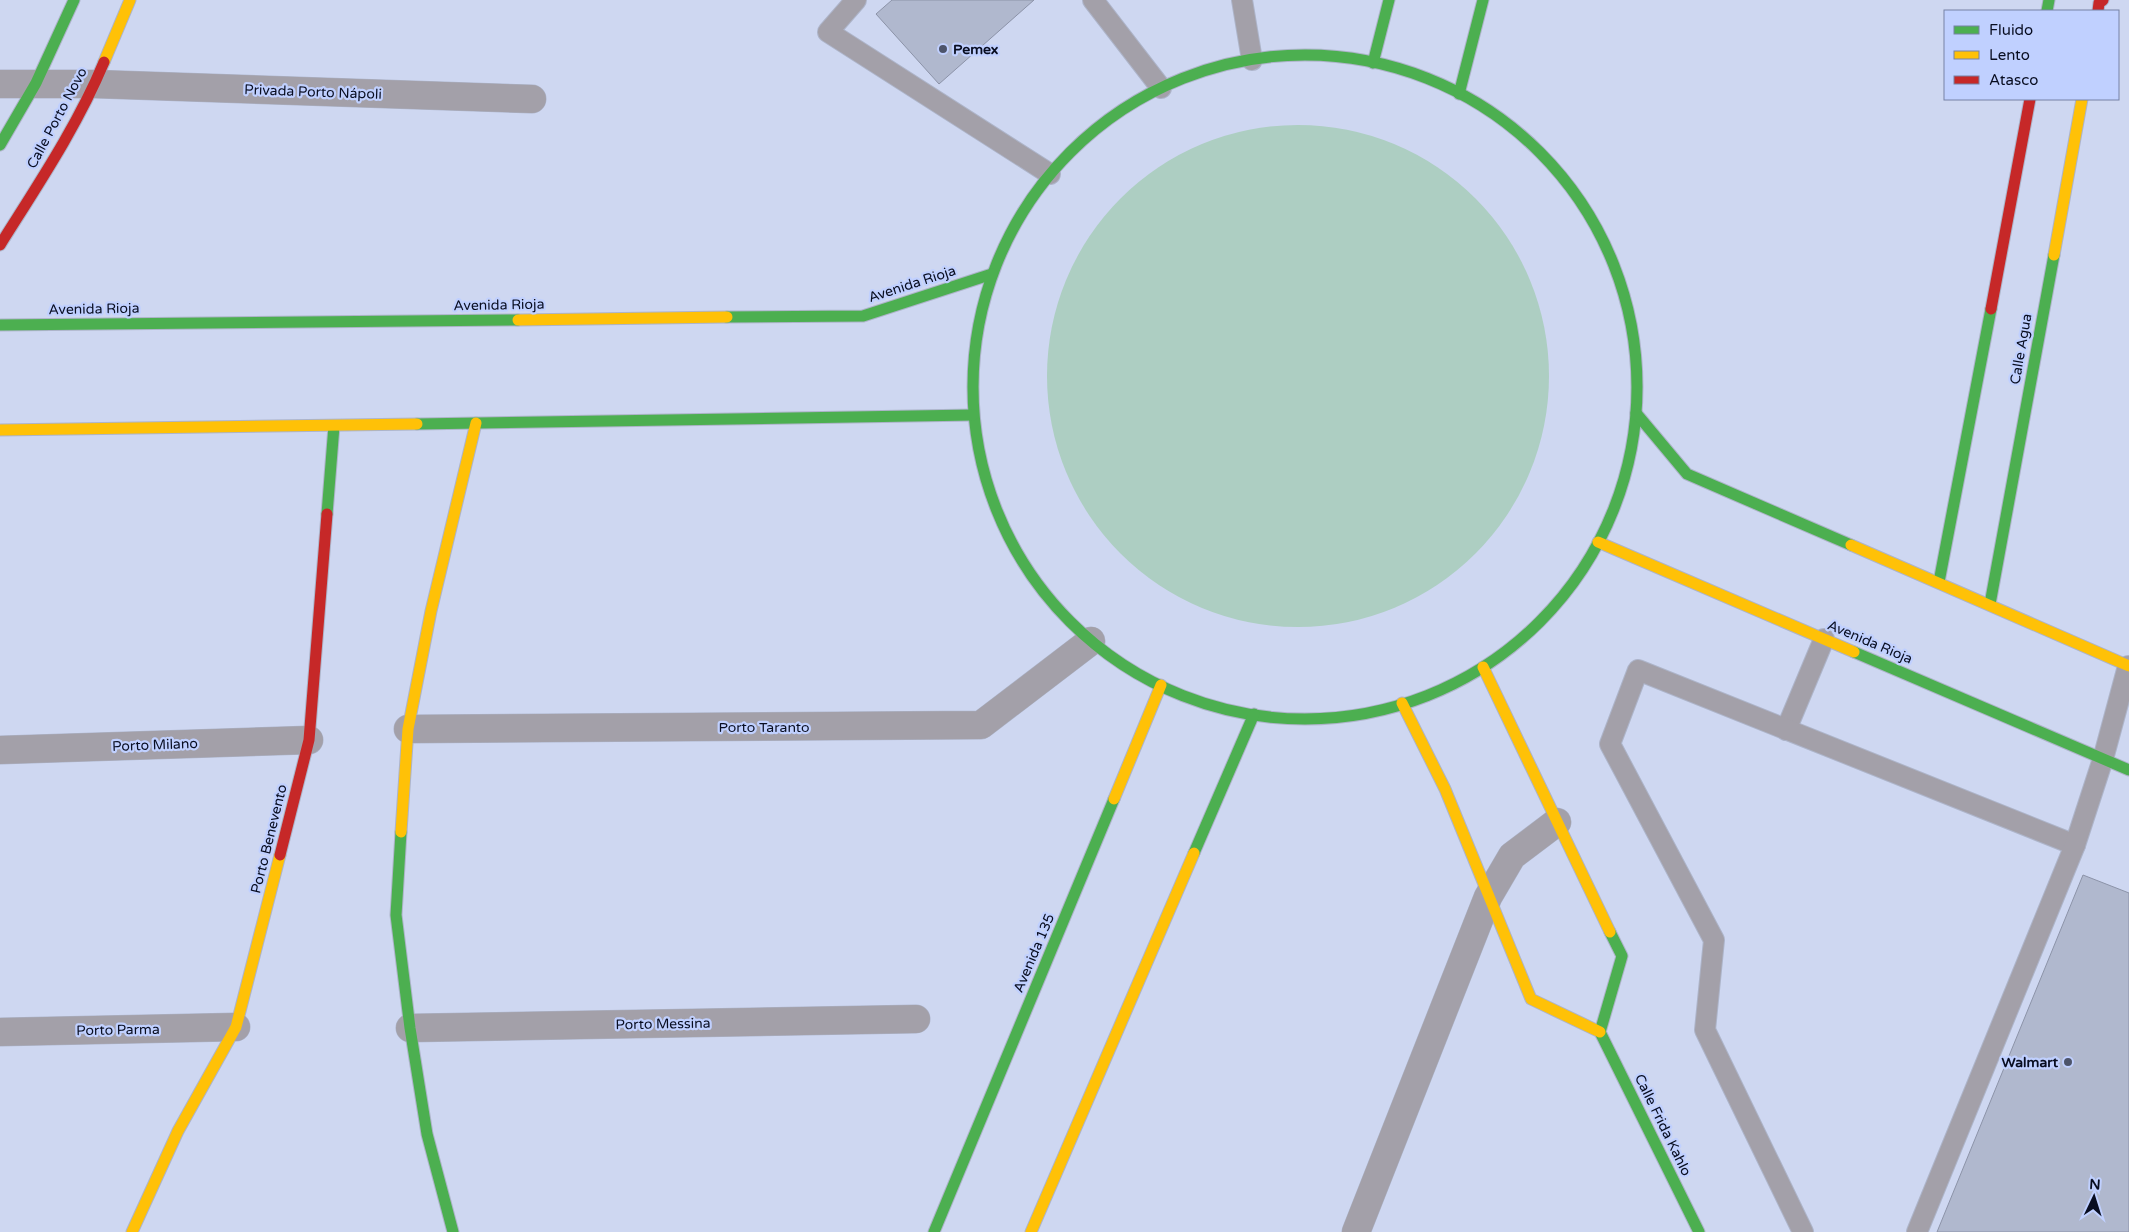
<svg xmlns="http://www.w3.org/2000/svg" width="2129" height="1232" viewBox="0 0 2129 1232" font-family="'Varela Round',sans-serif">
<style>
.green{fill:#adcec2}
.building{fill:#b0b8ce;stroke:#8c93a8}
.lines{fill:none;stroke-linecap:round;stroke-linejoin:round}
.lane-casing{stroke:#adb4c9;stroke-width:22}
.street-casing{stroke:#adb4c9;stroke-width:29}
.fast-casing{stroke:#adb4c9;stroke-width:13}
.slow-casing{stroke:#adb4c9;stroke-width:13}
.jam-casing{stroke:#adb4c9;stroke-width:13}
.lane{stroke:#a3a0a9;stroke-width:20}
.street{stroke:#a3a0a9;stroke-width:28}
.fast{stroke:#4caf50;stroke-width:11}
.slow{stroke:#ffc107;stroke-width:11}
.jam{stroke:#c62828;stroke-width:11}
.poi-dot{fill:#4d546a;stroke:#c0d0ff;stroke-width:2}
.labels{text-anchor:middle;dominant-baseline:central;stroke-width:4.5;stroke-linejoin:round;paint-order:stroke}
.poi-label{font-size:14px;font-weight:bold;fill:#080d21;stroke:#c0d0ff;text-anchor:start}
.street-label{font-size:14px;fill:#080d21;stroke:#c0d0ff}
</style>
<rect width="100%" height="100%" fill="#ced7f1"/>
<circle class="green" cx="1298" cy="376" r="251"/>
<g class="building">
<polygon points="892,0 1034,0 939,84 876,14"/>
<polygon points="2083,875 2129,893 2129,1232 1937,1232"/>
</g>
<g class="lines">
<defs>
<g id="lane">
<polyline points="856,0 828,32 1050,174"/>
<polyline points="1093,0 1161,88"/>
<polyline points="1242,0 1252,60"/>
<polyline points="1786,730 1824,639"/>
<polyline points="1803,1232 1705,1030 1714,940 1610,744 1638,670 2075,845"/>
<polyline points="1917,1232 2075,845 2103,759 2128,666"/>
</g>
<g id="street">
<polyline points="0,84 95,84 532,99"/>
<polyline points="408,729 981,725 1091,641"/>
<polyline points="0,750 309,740"/>
<polyline points="410,1028 916,1019"/>
<polyline points="0,1032 236,1027"/>
<polyline points="1356,1232 1488,897 1512,856 1557,822"/>
</g>
<g id="fast">
<polyline points="2047,11 2049,0"/>
<circle cx="1305" cy="387" r="332"/>
<polyline points="1373,63 1389,0"/>
<polyline points="1459,94 1483,0"/>
<polyline points="0,145 36,83 74,0"/>
<polyline points="727,317 863,316 992,274"/>
<polyline points="0,325 518,320"/>
<polyline points="1636,413 1687,474 1851,545"/>
<polyline points="417,424 973,415"/>
<polyline points="327,514 334,426"/>
<polyline points="1939,582 1991,309"/>
<polyline points="1990,604 2054,255"/>
<polyline points="1854,652 2129,770"/>
<polyline points="401,832 396,915 410,1028 427,1134 453,1232"/>
<polyline points="1194,853 1254,714"/>
<polyline points="1600,1032 1622,956 1610,932"/>
<polyline points="1600,1032 1699,1232"/>
<polyline points="934,1232 1114,799"/>
</g>
<g id="slow">
<polyline points="104,62 130,0"/>
<polyline points="2054,255 2082,99"/>
<polyline points="518,320 727,317"/>
<polyline points="0,430 417,424"/>
<polyline points="1598,542 1854,652"/>
<polyline points="1851,545 2129,666"/>
<polyline points="1483,667 1610,932"/>
<polyline points="1402,703 1445,789 1531,999 1600,1032"/>
<polyline points="1114,799 1161,685"/>
<polyline points="401,832 408,729 431,611 476,423"/>
<polyline points="132,1232 178,1131 236,1027 280,855"/>
<polyline points="1031,1232 1194,853"/>
</g>
<g id="jam">
<polyline points="2098,11 2099,3 2103,0"/>
<path d="M0,245C37,186 77,127 104,62"/>
<polyline points="1991,309 2030,99"/>
<polyline points="280,855 309,740 327,514"/>
</g>
</defs>
<use href="#lane" class="lane-casing"/>
<use href="#street" class="street-casing"/>
<use href="#fast" class="fast-casing"/>
<use href="#slow" class="slow-casing"/>
<use href="#jam" class="jam-casing"/>
<use href="#lane" class="lane"/>
<use href="#street" class="street"/>
<use href="#fast" class="fast"/>
<use href="#slow" class="slow"/>
<use href="#jam" class="jam"/>
</g>
<g class="poi-dot">
<circle cx="943" cy="49" r="5"/>
<circle cx="2068" cy="1062" r="5"/>
</g>
<g class="labels">
<g class="poi-label">
<text x="953" y="49">Pemex</text>
<text x="2058" y="1062" text-anchor="end">Walmart</text>
</g>
<g class="street-label">
<text transform="translate(313 92) rotate(2)">Privada Porto Nápoli</text>
<text transform="translate(57 118) rotate(-62)">Calle Porto Novo</text>
<text transform="translate(912 284) rotate(-18)">Avenida Rioja</text>
<text transform="translate(499 305) rotate(-1)">Avenida Rioja</text>
<text transform="translate(94 309) rotate(-1)">Avenida Rioja</text>
<text transform="translate(2021 349) rotate(-80)">Calle Agua</text>
<text transform="translate(1870 642) rotate(23)">Avenida Rioja</text>
<text x="764" y="727">Porto Taranto</text>
<text transform="translate(155 745) rotate(-2)">Porto Milano</text>
<text transform="translate(269 839) rotate(-76)">Porto Benevento</text>
<text transform="translate(1034 953) rotate(-67)">Avenida 135</text>
<text transform="translate(663 1024) rotate(-1)">Porto Messina</text>
<text transform="translate(118 1030) rotate(-1)">Porto Parma</text>
<text transform="translate(1663 1125) rotate(64)">Calle Frida Kahlo</text>
</g>
</g>
<rect x="1944" y="10" width="175" height="90" fill="#c0d0ff" stroke="#7682a6"/>
<rect x="1954" y="26" width="25" height="8" fill="#4caf50" stroke="#7682a6"/>
<text x="1989" y="35" font-size="15" fill="#080d21">Fluido</text>
<rect x="1954" y="51" width="25" height="8" fill="#ffc107" stroke="#7682a6"/>
<text x="1989" y="60" font-size="15" fill="#080d21">Lento</text>
<rect x="1954" y="76" width="25" height="8" fill="#c62828" stroke="#7682a6"/>
<text x="1989" y="85" font-size="15" fill="#080d21">Atasco</text>
<g transform="translate(2094 1197) rotate(4)" stroke="#c0d0ff" stroke-width="4" paint-order="stroke">
<path d="M0-4L9 19L0 12L-9 19Z" fill="#080d21"/>
<text y="-8" font-size="14" font-weight="bold" text-anchor="middle" fill="#080d21">N</text>
</g>
</svg>
